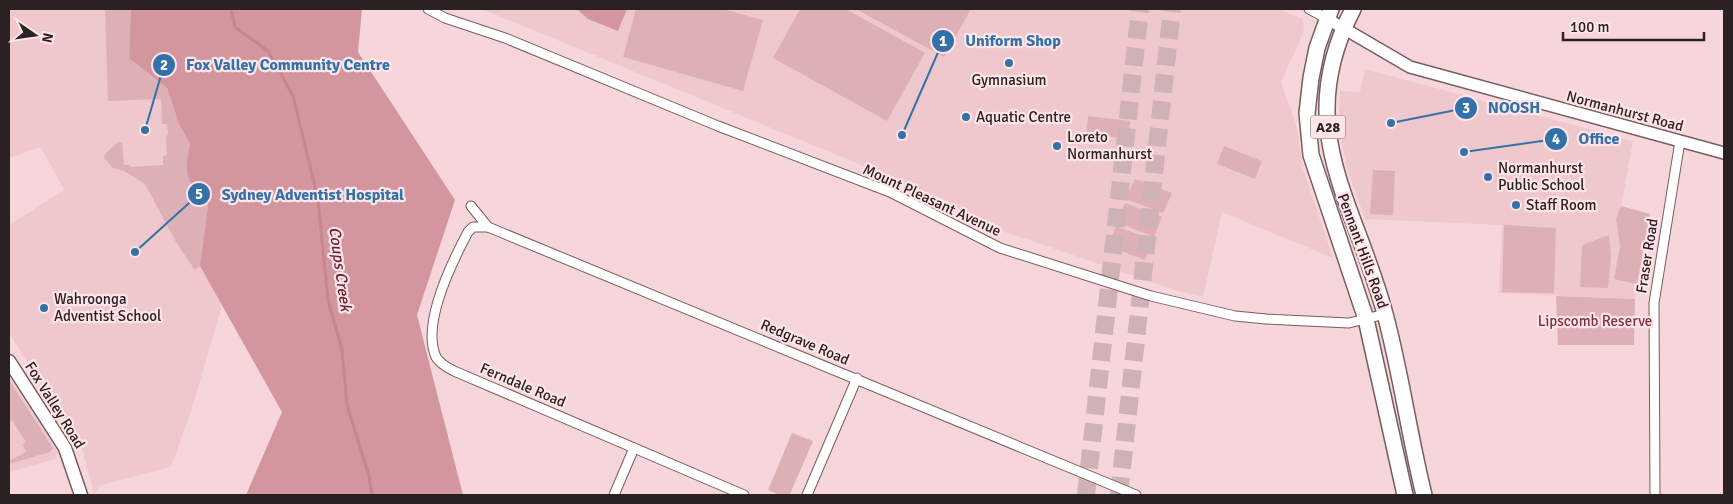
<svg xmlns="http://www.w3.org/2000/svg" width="1733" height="504" viewBox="0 0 1733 504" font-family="Signika,sans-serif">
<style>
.built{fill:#efc8cd}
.green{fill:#ddb0b6}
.forest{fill:#d3969f}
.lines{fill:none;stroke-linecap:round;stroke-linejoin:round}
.stream{stroke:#c28790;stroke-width:3}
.motorway-tunnel{stroke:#ceb2b5;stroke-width:18;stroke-dasharray:18 9;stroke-linecap:butt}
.minor-casing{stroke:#775c60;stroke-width:11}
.tertiary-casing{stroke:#775c60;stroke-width:14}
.secondary-casing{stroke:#775c60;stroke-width:15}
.trunk-casing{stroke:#775c60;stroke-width:18}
.minor{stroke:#fff;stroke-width:9}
.tertiary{stroke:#fff;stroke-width:11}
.secondary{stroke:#fff;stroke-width:12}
.trunk{stroke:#fff;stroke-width:15}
.poi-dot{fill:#3272a9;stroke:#ffe5e8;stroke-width:2}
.labels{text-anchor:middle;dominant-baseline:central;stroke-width:4.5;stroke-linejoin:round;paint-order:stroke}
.shield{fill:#ffe5e8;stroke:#6b5c5d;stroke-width:1}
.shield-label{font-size:14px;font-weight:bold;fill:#2c2122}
.poi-label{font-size:15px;fill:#2c2122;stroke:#ffe5e8;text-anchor:start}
.street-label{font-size:15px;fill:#2c2122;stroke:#ffe5e8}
.park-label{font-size:15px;fill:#7c3242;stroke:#ffe5e8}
.water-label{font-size:16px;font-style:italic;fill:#6a2233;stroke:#ffe5e8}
.leader{fill:none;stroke:#3272a9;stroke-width:2}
.callout-dot{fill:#3272a9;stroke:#ffe5e8;stroke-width:2}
.mark-label{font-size:15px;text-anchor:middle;font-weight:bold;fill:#fff}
.callout-label{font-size:16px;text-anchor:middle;font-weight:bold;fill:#3272a9;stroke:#ffe5e8;stroke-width:4.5;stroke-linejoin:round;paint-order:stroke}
</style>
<rect width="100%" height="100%" fill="#f6d6da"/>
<g class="built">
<polygon points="9,9 131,9 167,88 214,218 221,309 192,408 171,467 101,485 94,494 82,448 9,333 9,225 64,190 41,147 9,158"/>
<polygon points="482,9 1278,9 1303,19 1304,31 1281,82 1296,124 1303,169 1333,258 1222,212 1203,297 1178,291 991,227 939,197"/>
<polygon points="1365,69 1633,141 1621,206 1650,214 1635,299 1499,293 1502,225 1365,219 1347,168 1341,139 1339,115 1340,91 1360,92"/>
<polygon points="9,376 58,452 55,459 9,472"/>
</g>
<g class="green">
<path d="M105,9H131L129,58L167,88L179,124L190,144C183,176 188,181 208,205L200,266L195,270L176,242L145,184L124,171L113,168L104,158L105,154L118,142H122L124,165H130V167L163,165V156L167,155L166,136L168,134L167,124H162L161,99L108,101Z"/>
<polygon points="636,9 723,9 763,20 743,91 623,57"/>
<polygon points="800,9 846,9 925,53 887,121 773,58"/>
<polygon points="856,9 971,9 944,57"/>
<polygon points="1088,116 1130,121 1128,139 1086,134"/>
<polygon points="1224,146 1262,161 1255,179 1217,164"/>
<polygon points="1373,170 1395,171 1393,215 1370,214"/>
<polygon points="1135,179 1172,193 1163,213 1126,199"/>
<polygon points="1125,203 1162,217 1154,237 1117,222"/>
<polygon points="1621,206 1650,214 1637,284 1614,279 1620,246 1616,219"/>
<polygon points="1504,225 1556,228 1554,293 1502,292"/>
<polygon points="1116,226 1153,240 1145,260 1108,246"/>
<polygon points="1609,235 1611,257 1608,288 1580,287 1582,245"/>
<polygon points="1556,296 1635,299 1634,345 1558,345"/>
<polygon points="9,380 53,448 50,452 9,464 9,461 26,452 23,445 25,441 12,420 9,421"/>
<polygon points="792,433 813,441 790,494 780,495 768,490"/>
</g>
<g class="forest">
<path d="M131,9H362L358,52L455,200L417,315L463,495H246L282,412L200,266L208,205C187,180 183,177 190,144L179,124L167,88L129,58Z"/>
<polygon points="577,9 627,9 618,31 588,19"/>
</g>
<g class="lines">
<polyline class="stream" points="231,9 235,27 268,51 293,96 318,199 328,300 342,350 347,405 369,476 372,495"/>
<g class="motorway-tunnel">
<polyline points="1086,495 1140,9"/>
<polyline points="1119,495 1172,9"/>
</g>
<defs>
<g id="minor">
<polyline points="428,9 445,18 505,38 718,126 890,192 1000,248 1151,296 1235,316 1266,319 1349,323 1385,314"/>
<polyline points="1309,9 1326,18"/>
<polyline points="471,206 488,227 1136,495"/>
<path d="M488,227H473L468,232C452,262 421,324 436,357C440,364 448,368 454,371L744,495"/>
<polyline points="614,495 634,448"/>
<polyline points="807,495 857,378"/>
<polyline points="1655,495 1654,303 1680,141"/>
</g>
<polyline id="tertiary" points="1326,18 1410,67 1724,153"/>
<polyline id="secondary" points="9,361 65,448 81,495"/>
<g id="trunk">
<polyline points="1331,9 1317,48 1311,78 1307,113 1311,155 1366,319 1405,495"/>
<path d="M1353,9C1291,129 1355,201 1385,314C1401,373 1409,435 1424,495"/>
</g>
</defs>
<use href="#minor" class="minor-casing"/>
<use href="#tertiary" class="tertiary-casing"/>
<use href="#secondary" class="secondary-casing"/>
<use href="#trunk" class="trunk-casing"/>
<use href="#minor" class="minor"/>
<use href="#tertiary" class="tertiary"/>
<use href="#secondary" class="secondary"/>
<use href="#trunk" class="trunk"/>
</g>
<g class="poi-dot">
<circle cx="1009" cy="63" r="5"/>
<circle cx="966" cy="117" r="5"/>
<circle cx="1057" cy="146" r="5"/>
<circle cx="1488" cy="177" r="5"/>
<circle cx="1516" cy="205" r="5"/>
<circle cx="44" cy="308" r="5"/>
</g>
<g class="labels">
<rect class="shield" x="1310.5" y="115.5" width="35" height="23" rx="4"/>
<g class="shield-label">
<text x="1328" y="127">A28</text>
</g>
<g class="poi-label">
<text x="1009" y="80" text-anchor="middle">Gymnasium</text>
<text x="976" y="117">Aquatic Centre</text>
<text x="1067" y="137">Loreto<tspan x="1067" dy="17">Normanhurst</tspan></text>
<text x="1498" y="168">Normanhurst<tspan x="1498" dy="17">Public School</tspan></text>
<text x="1526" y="205">Staff Room</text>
<text x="54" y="299">Wahroonga<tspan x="54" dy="17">Adventist School</tspan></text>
</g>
<g class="street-label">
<text transform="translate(1625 111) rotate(15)">Normanhurst Road</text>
<text transform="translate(932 200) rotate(25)">Mount Pleasant Avenue</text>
<text transform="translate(1363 251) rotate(70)">Pennant Hills Road</text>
<text transform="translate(1647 256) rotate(-81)">Fraser Road</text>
<text transform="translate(805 342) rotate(23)">Redgrave Road</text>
<text transform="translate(523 385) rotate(23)">Ferndale Road</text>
<text transform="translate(55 405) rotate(58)">Fox Valley Road</text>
</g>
<g class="park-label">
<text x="1595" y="321">Lipscomb Reserve</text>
</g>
<g class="water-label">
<text transform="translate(340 269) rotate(82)">Coups Creek</text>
</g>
</g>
<path class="leader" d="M902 135L943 41M145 130L164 65M1391 123L1466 108M1464 152L1556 139M135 252L199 194"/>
<g class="callout-dot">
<circle cx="902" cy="135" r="5"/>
<circle cx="145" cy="130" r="5"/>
<circle cx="1391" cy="123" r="5"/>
<circle cx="1464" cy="152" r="5"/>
<circle cx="135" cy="252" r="5"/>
<circle cx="943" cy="41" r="12"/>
<circle cx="164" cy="65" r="12"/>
<circle cx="1466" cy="108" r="12"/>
<circle cx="1556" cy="139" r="12"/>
<circle cx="199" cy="194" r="12"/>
</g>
<g class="mark-label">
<text x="943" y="46">1</text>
<text x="164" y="70">2</text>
<text x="1466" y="113">3</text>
<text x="1556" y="144">4</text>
<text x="199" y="199">5</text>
</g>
<g class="callout-label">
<text x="1013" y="46">Uniform Shop</text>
<text x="288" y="70">Fox Valley Community Centre</text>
<text x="1514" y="113">NOOSH</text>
<text x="1599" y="144">Office</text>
<text x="313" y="200">Sydney Adventist Hospital</text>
</g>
<rect width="1733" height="504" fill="none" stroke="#2c2122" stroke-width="20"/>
<g transform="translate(35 35) rotate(103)" stroke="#ffe5e8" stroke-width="4" paint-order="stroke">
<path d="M0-4L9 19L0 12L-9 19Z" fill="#2c2122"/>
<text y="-8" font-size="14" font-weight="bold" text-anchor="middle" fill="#2c2122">N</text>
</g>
<path d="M1563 32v8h141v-8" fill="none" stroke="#2c2122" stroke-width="2.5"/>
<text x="1570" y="32" font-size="15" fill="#2c2122" stroke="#ffe5e8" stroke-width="4" paint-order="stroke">100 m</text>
</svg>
